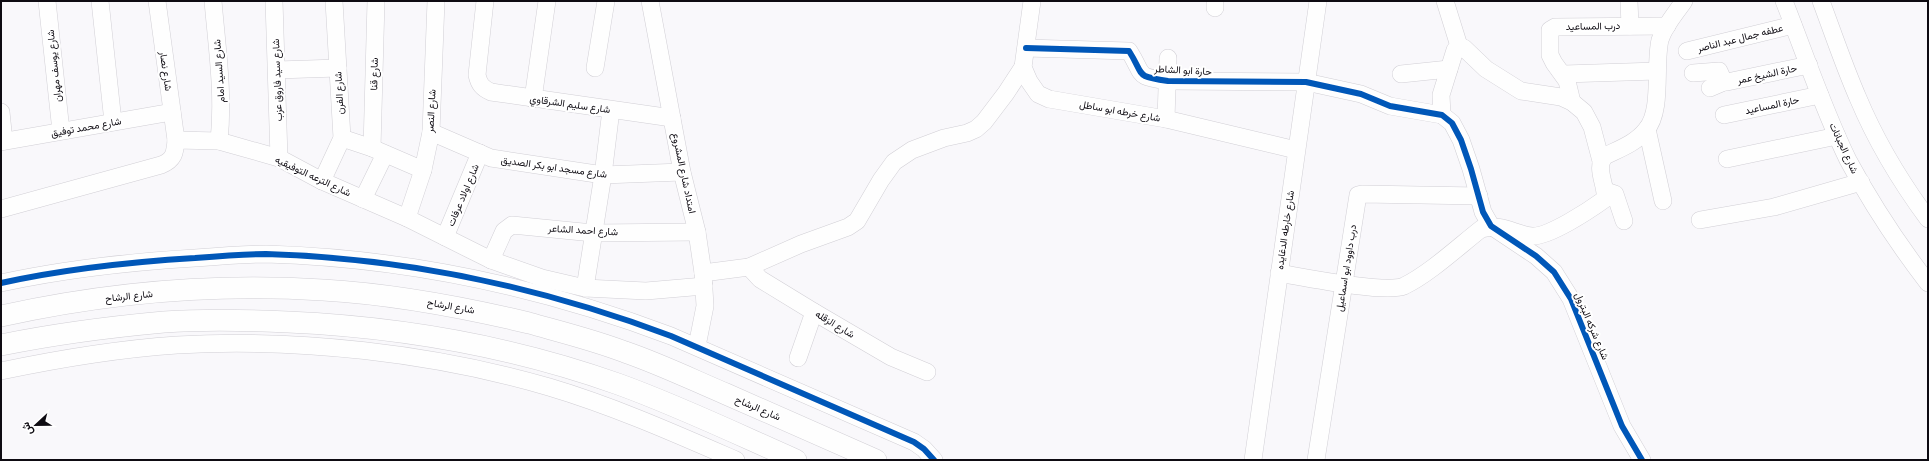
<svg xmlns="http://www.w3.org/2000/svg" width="1929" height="461" viewBox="0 0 1929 461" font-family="'Source Serif 4',Vazirmatn,serif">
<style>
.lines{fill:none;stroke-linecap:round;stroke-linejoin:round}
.minor-casing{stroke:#d1cfd5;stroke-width:18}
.major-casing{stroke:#d1cfd5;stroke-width:22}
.minor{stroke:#fefefe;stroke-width:17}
.major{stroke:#fefefe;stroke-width:21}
.cycleway-casing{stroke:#fff;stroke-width:8}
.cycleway{stroke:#0057b8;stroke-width:6}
.labels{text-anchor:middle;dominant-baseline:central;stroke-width:4;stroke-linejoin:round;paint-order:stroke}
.street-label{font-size:10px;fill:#0e0b12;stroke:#fff}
</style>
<rect width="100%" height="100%" fill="#f9f8fb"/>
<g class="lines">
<defs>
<g id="minor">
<polyline points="47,1 61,131"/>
<polyline points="100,1 113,122"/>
<polyline points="157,1 176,140"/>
<path d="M213,1C217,48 224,94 219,141"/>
<polyline points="274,1 279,158"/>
<path d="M485,1L477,75C479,84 482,88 491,92L672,118"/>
<polyline points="650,1 682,172 697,232 703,273 705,306 697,346"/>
<polyline points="1032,1 1023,67 1029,81 1038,94 1049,99 1166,119 1296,150"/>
<polyline points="1445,1 1459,46"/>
<polyline points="1629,1 1630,26"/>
<path d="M1784,1C1805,54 1823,109 1848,160C1871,203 1898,244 1928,283"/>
<path d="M1821,1C1833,33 1844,66 1858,98C1876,141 1900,181 1928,219"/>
<polyline points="1215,8 1215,1"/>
<path d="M1026,48L1129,51C1145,76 1134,76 1168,81L1306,82L1361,94L1390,106L1442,115L1452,123L1461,140L1471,169L1483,212L1491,226L1536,256L1554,272L1571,299L1622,426L1642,460"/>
<polyline points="1687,51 1793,25"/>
<polyline points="595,68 606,1"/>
<polyline points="277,70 338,68"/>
<polyline points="1693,73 1719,71 1724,82 1727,82 1809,65"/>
<polyline points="1401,74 1449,69"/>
<polyline points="1564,74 1657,71"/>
<polyline points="1710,88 1724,82"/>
<polyline points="533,99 547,1"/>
<polyline points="1572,102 1567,81 1554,63 1550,55 1550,30 1555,27 1667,26"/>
<polyline points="1,112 4,141"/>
<polyline points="1442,115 1441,95 1455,50 1459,46 1464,48 1486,69 1521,91 1561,97 1572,102 1584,112 1592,127 1601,161"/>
<polyline points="1724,115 1820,95"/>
<polyline points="1166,119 1168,58"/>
<polyline points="1647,129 1663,201"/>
<polyline points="431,132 491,158 603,175 682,172"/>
<polyline points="342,138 372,148 423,170"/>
<polyline points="1,142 172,112"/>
<polyline points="372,148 376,1"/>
<polyline points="1727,159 1837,136"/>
<polyline points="322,181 342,138 334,1"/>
<polyline points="1606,191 1615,194 1624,221"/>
<polyline points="363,199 385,154"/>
<path d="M1,209L161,165C174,160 175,153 176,140L219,141L279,158L322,181L407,218L491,260L542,278L585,288L646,291L704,286"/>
<polyline points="407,218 423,170 431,132 436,1"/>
<polyline points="1700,220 1774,207 1861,182"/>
<polyline points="445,237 480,153"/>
<polyline points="491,260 504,231 512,225 593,233 697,232"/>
<polyline points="749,267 760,279 814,312 891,357 927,372"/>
<polyline points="703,273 749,267 801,244 848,227 857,221 881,180 894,162 912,150 944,138 967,133 976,129 984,122 1006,93 1023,67"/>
<path d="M1279,273C1303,277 1386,294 1404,286C1429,274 1458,247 1481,229C1502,223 1512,233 1531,236C1548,238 1591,209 1605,199C1607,185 1594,168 1605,156C1619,149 1636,143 1646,130C1663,111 1654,65 1660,40C1664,26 1676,13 1684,1"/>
<path d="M1,283C65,269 129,262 195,258C218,256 243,254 266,254C405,258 541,287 671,336L914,442L924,449L934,460"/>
<polyline points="585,288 603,175 611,110"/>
<polyline points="798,358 814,312"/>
<path d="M1,371C58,359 118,349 177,345C297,338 433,353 549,387C613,406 674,433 736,460"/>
<polyline points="1253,460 1318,1"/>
<polyline points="1316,460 1358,195 1362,194 1479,196"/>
</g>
<g id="major">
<path d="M1,316C105,293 216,283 323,290C392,294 462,307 529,323C561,332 594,340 625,352C660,364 693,380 726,394C776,416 826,438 876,460"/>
<path d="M1,345C55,334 109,327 164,322C205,319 247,320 288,322C401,327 511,346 618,384C679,406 737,434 796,460"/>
</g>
</defs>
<use href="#minor" class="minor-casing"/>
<use href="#major" class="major-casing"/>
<use href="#minor" class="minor"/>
<use href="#major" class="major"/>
<defs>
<g id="cycleway">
<path d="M1026,48L1129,51C1145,76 1134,76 1168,81L1306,82L1361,94L1390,106L1442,115L1452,123L1461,140L1471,169L1483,212L1491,226L1536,256L1554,272L1571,299L1622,426L1642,460"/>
<path d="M1,283C65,269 129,262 195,258C218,256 243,254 266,254C405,258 541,287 671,336L914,442L924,449L934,460"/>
</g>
</defs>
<use href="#cycleway" class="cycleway-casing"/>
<use href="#cycleway" class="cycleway"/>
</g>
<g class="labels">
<g class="street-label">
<text transform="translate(1593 26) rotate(-1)">درب المساعيد</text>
<text transform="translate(1740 38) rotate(-14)">عطفه جمال عبد الناصر</text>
<text transform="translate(54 66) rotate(-96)">شارع يوسف مهران</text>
<text transform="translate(1183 70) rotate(3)">حارة ابو الشاطر</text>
<text transform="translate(166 71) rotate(82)">شارع نصار</text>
<text transform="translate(219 71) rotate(-94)">شارع السيد امام</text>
<text transform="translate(374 74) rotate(-89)">شارع قنا</text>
<text transform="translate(1767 74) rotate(-12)">حارة الشيخ عمر</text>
<text transform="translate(277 80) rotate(-92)">شارع سيد فاروق عزب</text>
<text transform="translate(339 93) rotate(-93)">شارع الفرن</text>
<text transform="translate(570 104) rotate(8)">شارع سليم الشرقاوي</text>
<text transform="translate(1772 105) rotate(-12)">حارة المساعيد</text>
<text transform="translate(431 111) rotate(-87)">شارع النصر</text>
<text transform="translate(1120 111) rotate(10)">شارع خرطه ابو ساطل</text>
<text transform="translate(86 127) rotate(-10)">شارع محمد توفيق</text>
<text transform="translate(1844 148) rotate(65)">شارع الجبانات</text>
<text transform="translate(554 167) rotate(8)">شارع مسجد ابو بكر الصديق</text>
<text transform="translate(684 173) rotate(78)">امتداد شارع المشروع</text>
<text transform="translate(313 176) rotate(25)">شارع الترعه التوفيقيه</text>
<text transform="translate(463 195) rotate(-67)">شارع اولاد عرفات</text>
<text transform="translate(583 230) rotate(3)">شارع احمد الشاعر</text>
<text transform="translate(1285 230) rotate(-82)">شارع خارطه الدغايده</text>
<text transform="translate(1346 268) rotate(-81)">درب داوود ابو اسماعيل</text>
<text transform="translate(129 296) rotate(-6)">شارع الرشاح</text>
<text transform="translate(451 306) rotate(10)">شارع الرشاح</text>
<text transform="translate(835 324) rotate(31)">شارع الزقله</text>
<text transform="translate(1592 326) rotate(67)">شارع شركه البترول</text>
<text transform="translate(758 408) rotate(23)">شارع الرشاح</text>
</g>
</g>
<rect width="1929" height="461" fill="none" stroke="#0e0b12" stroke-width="4"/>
<g transform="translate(36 425) rotate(248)" stroke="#ffffff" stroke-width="3" paint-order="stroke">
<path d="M0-3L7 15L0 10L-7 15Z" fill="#0e0b12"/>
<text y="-6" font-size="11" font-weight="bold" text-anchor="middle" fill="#0e0b12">ش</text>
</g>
</svg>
